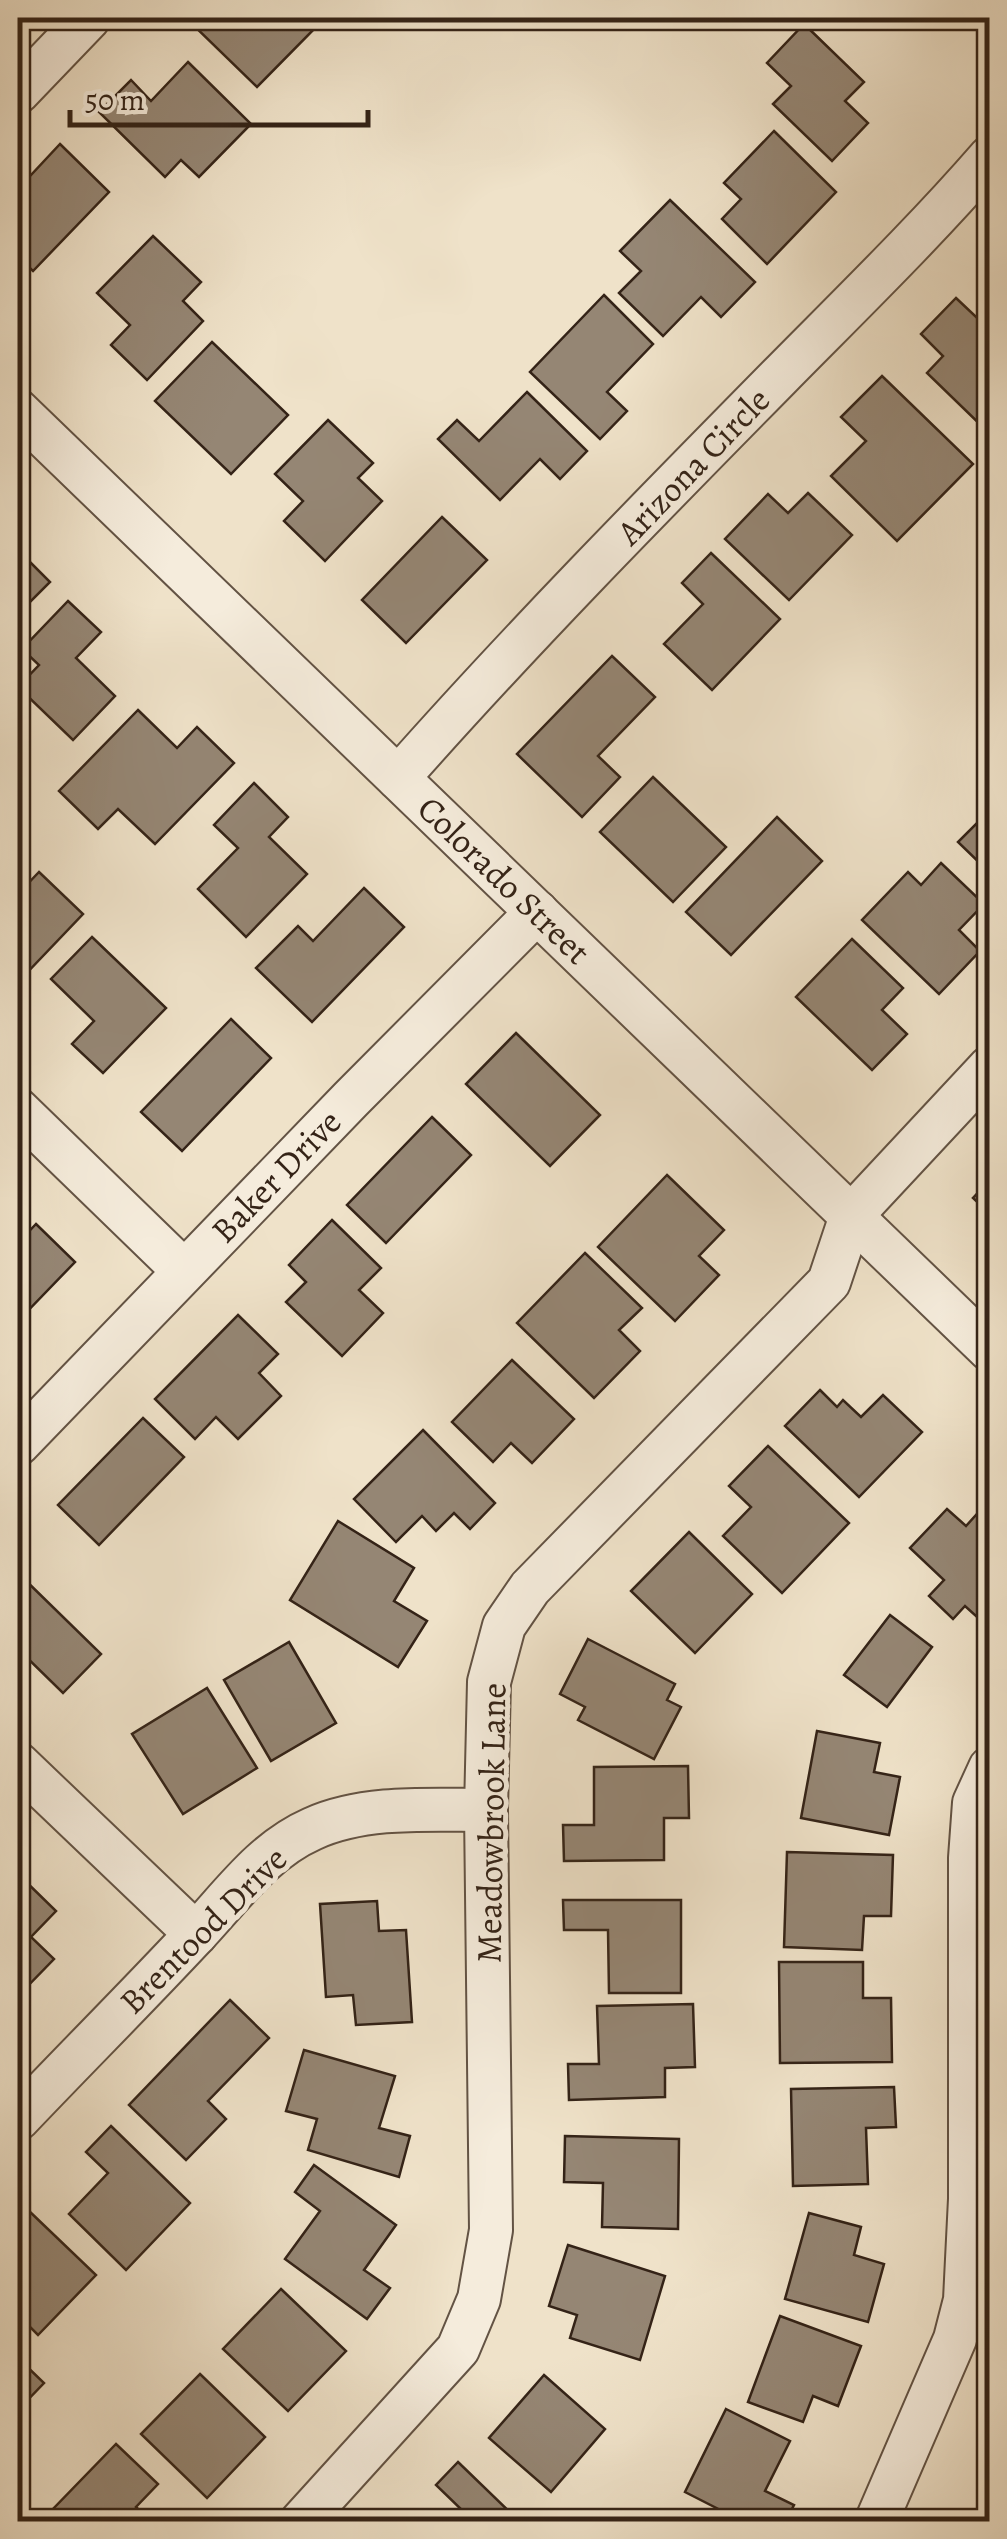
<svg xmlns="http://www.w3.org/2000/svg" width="1007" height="2539" viewBox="0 0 1007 2539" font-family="Alegreya,serif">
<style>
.building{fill:#958674;stroke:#342317;stroke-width:2.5}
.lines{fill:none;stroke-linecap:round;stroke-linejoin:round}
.minor-casing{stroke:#635344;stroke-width:46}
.minor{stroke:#f5ecdc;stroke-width:42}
.labels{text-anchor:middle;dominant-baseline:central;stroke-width:10;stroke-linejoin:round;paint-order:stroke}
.street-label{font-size:35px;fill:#342317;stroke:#f5ecdc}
</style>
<rect width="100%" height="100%" fill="#efe2c9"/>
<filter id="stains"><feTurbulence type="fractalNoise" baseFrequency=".002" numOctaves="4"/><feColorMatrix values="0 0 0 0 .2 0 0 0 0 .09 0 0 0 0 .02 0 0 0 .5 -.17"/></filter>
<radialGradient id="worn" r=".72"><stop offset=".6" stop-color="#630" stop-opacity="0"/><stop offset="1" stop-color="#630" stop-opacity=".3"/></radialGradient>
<g class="building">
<polygon points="191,18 325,18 257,87 188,20"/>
<polygon points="804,24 864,82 845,101 868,123 832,161 773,104 791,86 767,63"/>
<polygon points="188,62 251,124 199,177 181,160 165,177 99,112 131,80 151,101"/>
<polygon points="774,131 836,192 767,264 722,219 741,199 724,183"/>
<polygon points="60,144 109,192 33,271 18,257 18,189"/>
<polygon points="670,200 755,282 721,317 701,297 663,336 619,293 641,271 620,251"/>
<polygon points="153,236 201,282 183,301 203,321 147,380 111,345 130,325 97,293"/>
<polygon points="604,295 653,344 607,392 627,411 600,439 530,372"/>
<polygon points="956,298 990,330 990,434 927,373 943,356 921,334"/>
<polygon points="212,342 288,415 231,474 155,401"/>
<polygon points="882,376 973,464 897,541 831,476 866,441 841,417"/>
<polygon points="527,392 587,451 560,479 540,459 500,500 438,439 457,420 479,441"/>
<polygon points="328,420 373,463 358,478 382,501 325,561 284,521 303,501 275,474"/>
<polygon points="808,493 852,535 789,600 725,539 768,494 788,513"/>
<polygon points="442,517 487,560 406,643 362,600"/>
<polygon points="18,550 50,582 18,614"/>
<polygon points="711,553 780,619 712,690 664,644 703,604 682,583"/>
<polygon points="68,601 101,632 76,658 115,696 73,740 18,687 39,665 22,649"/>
<polygon points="612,656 655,697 598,756 620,777 582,817 517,754"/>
<polygon points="138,710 177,748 197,727 234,763 155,844 118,809 98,829 59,791"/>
<polygon points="653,777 726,847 673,902 600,832"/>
<polygon points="254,783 288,817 269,837 307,874 246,937 198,889 238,848 214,825"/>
<polygon points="990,810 990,873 958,842"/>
<polygon points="777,817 822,861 731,955 686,912"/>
<polygon points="941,863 984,904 959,930 980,951 939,994 862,920 908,872 921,885"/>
<polygon points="39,872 83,914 20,980 18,894"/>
<polygon points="364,888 404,927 312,1022 256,968 298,926 313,941"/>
<polygon points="92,937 166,1008 103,1073 72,1044 94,1021 51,979"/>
<polygon points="852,939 903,988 882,1010 907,1034 872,1070 796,997"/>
<polygon points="231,1019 271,1058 182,1151 141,1112"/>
<polygon points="516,1033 600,1115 550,1166 466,1084"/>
<polygon points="432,1117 471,1155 386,1243 347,1205"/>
<polygon points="667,1175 724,1230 699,1256 719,1275 675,1321 598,1247"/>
<polygon points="990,1180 990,1214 973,1198"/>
<polygon points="332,1220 381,1268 359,1290 383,1313 342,1356 286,1302 306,1282 289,1265"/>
<polygon points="36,1224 75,1262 18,1321 18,1243"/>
<polygon points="585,1253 642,1308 619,1330 640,1351 594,1398 517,1323"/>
<polygon points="238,1315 278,1354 259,1373 281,1396 238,1439 216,1417 195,1439 155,1399"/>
<polygon points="512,1360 574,1419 532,1463 511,1443 493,1462 452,1422"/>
<polygon points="820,1390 837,1407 843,1400 861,1417 883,1395 922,1432 859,1497 785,1426"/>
<polygon points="143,1418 184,1457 99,1545 58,1505"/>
<polygon points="423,1430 495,1503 470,1529 454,1513 436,1531 422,1516 396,1542 354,1499"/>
<polygon points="768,1446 849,1523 782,1593 723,1536 751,1507 729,1486"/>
<polygon points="985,1505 990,1509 990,1621 986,1625 965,1606 953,1619 929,1596 944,1580 910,1548 947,1509 966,1526"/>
<polygon points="338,1521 414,1568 394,1601 427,1621 398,1667 290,1600"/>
<polygon points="689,1532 752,1594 695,1653 631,1591"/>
<polygon points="18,1573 101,1654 63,1693 18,1649"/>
<polygon points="890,1615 932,1647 887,1707 844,1675"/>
<polygon points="588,1639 675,1684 667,1700 681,1707 654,1759 578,1720 585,1707 560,1694"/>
<polygon points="289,1642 336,1723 271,1761 224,1680"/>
<polygon points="207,1688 257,1768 183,1814 132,1734"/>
<polygon points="817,1731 880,1743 874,1772 900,1777 889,1835 801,1818"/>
<polygon points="688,1766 689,1818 664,1818 664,1860 564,1861 563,1825 594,1825 594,1767"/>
<polygon points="787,1852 893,1855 891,1916 864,1916 862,1950 784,1947"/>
<polygon points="18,1874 56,1911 31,1937 54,1959 18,1996"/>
<polygon points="563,1900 681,1900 681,1993 609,1993 608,1930 564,1930"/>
<polygon points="377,1901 379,1931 406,1930 412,2022 356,2025 353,1995 326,1997 320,1904"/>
<polygon points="779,1962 863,1962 863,1998 891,1998 892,2062 780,2063"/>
<polygon points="230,2000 269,2038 208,2101 226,2119 186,2160 129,2105"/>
<polygon points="693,2004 695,2067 665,2068 665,2097 569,2100 568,2064 599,2064 597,2006"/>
<polygon points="304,2050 395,2076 379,2128 410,2136 399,2177 308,2150 317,2119 286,2111"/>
<polygon points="894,2087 896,2127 866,2128 868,2184 793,2186 791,2089"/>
<polygon points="111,2126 190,2203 126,2270 69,2214 108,2173 86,2152"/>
<polygon points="565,2136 679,2139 678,2229 602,2227 603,2183 564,2182"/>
<polygon points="314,2165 396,2225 364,2270 390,2288 367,2319 285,2259 320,2211 295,2192"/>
<polygon points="28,2210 96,2275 38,2335 18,2315 18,2221"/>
<polygon points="809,2213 861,2227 854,2255 884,2264 868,2322 785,2299"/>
<polygon points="568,2245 665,2276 640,2360 570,2338 577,2315 549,2306"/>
<polygon points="281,2289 346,2351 288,2411 223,2349"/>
<polygon points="780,2316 861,2346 838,2406 813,2396 803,2422 748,2402"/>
<polygon points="18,2358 44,2383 18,2410"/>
<polygon points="200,2374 265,2437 207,2498 141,2434"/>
<polygon points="544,2375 605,2429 551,2492 489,2438"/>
<polygon points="726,2409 790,2441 765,2491 794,2505 785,2522 744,2522 685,2492"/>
<polygon points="116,2444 158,2484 136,2507 146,2517 141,2522 63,2522 52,2510"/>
<polygon points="990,2451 990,2478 978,2472"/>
<polygon points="458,2462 520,2522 453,2522 463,2511 436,2485"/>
<polygon points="964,2511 985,2522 959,2522"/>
</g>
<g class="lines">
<defs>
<g id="minor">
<polyline points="18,92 89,18"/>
<polyline points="18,411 990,1350"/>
<path d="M398,778C520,640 650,508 780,376C851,304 923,234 990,157"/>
<polyline points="18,1110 184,1271"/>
<polyline points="18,1444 351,1099 537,912"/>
<polyline points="18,1764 196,1934"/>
<path d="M18,2119C76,2058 136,1998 193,1937C230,1898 262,1851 312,1829C364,1805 431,1810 486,1810"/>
<polyline points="301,2522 458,2349 479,2299 491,2230 486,1810 489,1682 504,1626 530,1588 829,1282 851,1216 990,1067"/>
<polyline points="876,2522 955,2339 965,2300 970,2199 970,1858 974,1803 990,1768"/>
</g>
</defs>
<use href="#minor" class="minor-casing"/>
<use href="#minor" class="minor"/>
</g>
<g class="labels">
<g class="street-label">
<text transform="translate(693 466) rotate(-46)">Arizona Circle</text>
<text transform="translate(504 880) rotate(44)">Colorado Street</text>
<text transform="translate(276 1176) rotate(-46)">Baker Drive</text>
<text transform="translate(491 1823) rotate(-89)">Meadowbrook Lane</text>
<text transform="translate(203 1930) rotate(-45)">Brentood Drive</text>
</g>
</g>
<rect width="1007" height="2539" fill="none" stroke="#efe2c9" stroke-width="60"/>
<rect x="20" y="20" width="967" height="2499" fill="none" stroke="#342317" stroke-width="5"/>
<rect x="30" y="30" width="947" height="2479" fill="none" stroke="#342317" stroke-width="2.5"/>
<path d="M70 110v15h298v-15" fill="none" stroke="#342317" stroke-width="5"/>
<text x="85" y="110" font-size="30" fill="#342317" stroke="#f5ecdc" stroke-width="8" paint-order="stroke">50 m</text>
<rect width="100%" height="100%" filter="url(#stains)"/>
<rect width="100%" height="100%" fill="url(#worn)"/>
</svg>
